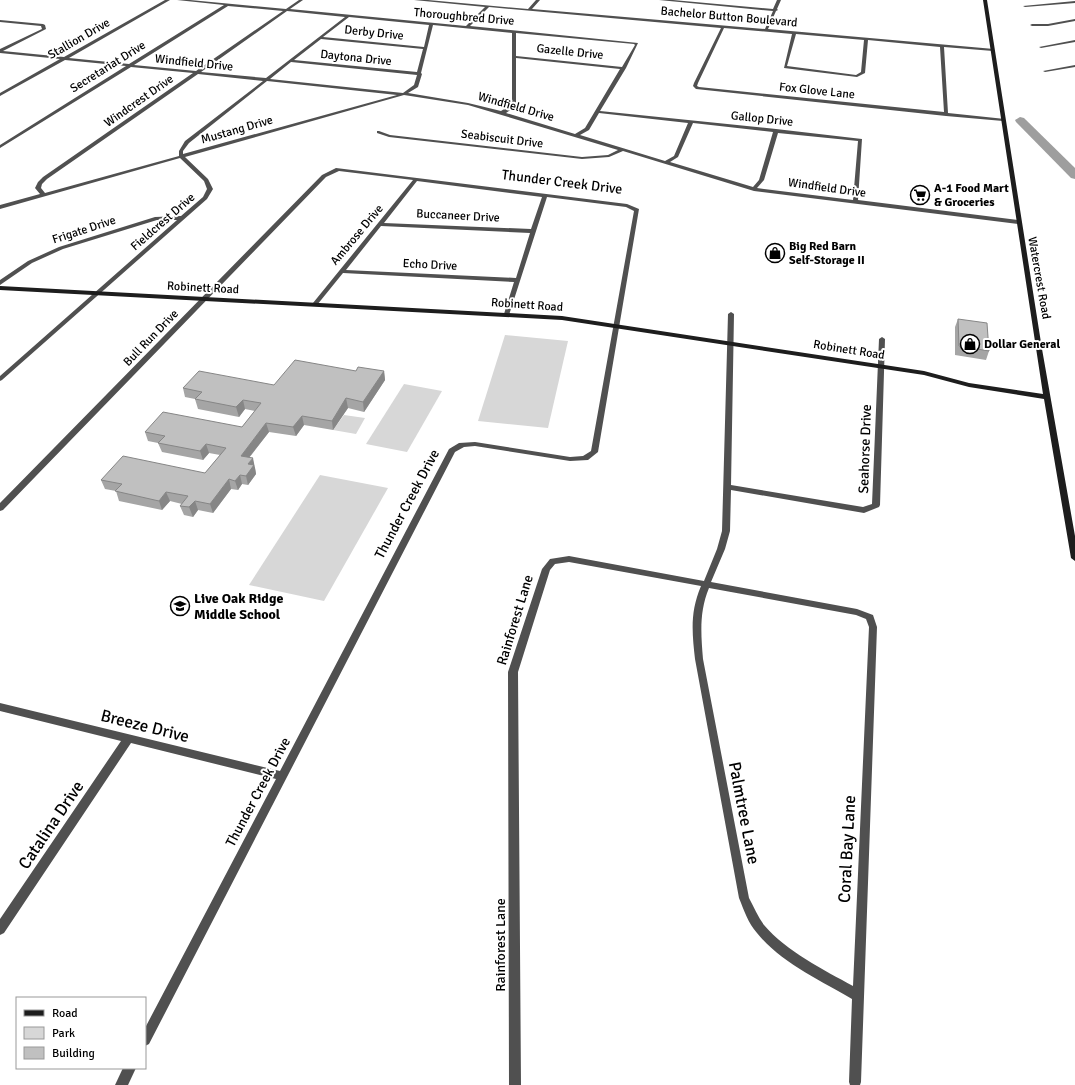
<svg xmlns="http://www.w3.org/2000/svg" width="1075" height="1085" viewBox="0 0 1075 1085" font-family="Signika,sans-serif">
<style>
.green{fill:#d7d7d7}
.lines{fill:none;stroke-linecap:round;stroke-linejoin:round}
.river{fill:#9e9e9e;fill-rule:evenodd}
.street{fill:#505050;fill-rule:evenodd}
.secondary{fill:#1d1d1d;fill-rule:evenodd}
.wall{fill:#a5a5a5}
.shaded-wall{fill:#868686}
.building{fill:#c0c0c0;stroke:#868686}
.labels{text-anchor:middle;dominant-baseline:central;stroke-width:4;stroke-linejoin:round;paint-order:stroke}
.far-street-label{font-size:12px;fill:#000;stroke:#fff}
.far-poi-label{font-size:12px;font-weight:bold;fill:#000;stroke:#fff;text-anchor:start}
.street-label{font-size:14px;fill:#000;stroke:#fff}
.poi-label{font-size:14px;font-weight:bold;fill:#000;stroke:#fff;text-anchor:start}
.near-street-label{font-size:17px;fill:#000;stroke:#fff}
</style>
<rect width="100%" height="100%" fill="#fff"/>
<g class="green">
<polygon points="505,335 568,341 548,428 478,421"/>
<polygon points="404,384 442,391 407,452 366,444"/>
<polygon points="344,415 365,418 356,434 333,430"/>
<polygon points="320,475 388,488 324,601 249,585"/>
</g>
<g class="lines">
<polygon class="river" points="1020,117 1024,118 1075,168 1075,179 1071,178 1016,122 1015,120"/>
<g class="street">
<path d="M165,0H170L69,58L129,64L224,5L177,0H190L286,9L299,0H303L290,9L466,26L485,7L414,0H428L528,9L536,0H540L532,9L765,29L773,11L659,0H673L773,9L777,0H781L777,9L778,10L776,11L768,29L994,49L993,51L944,47L948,113L1005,119V120L1003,121L946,116L696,89L693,86L694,83L721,28L489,7L470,26L638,43L626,68L600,111L776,129L862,139L858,200L1018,220L1021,222L1018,224L754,191L623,151L609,157L582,159L389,137L377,133V131H379L390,135L582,157L608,155L618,150L468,105L404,95L185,157L208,179L213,189L207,199L2,380L0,381V376L177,220H157L63,249L32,263L0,285V280L28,261L59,247L155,217L181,216L203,197L207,189L204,181L180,158L0,209V205L40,194L35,188L38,182L43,177L193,73L131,67L0,148V145L126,66L65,60L0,96V93L60,59L0,53V49L42,29L41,26L0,22V20L43,24L45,25L46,29L3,51L64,57ZM228,6L283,11L196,71L134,65ZM287,11L345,17L266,78L201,72ZM349,17L429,25L424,47L323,37ZM433,25L512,33V102L509,106L501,111L468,103L408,93L418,87L422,74L421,73ZM724,28L792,34L784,68L857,77L865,73L868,40L940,47L944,112L699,87L697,86L698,83ZM516,33L634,44L635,45L622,67L516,56ZM796,34L864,40L861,72L856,75L787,66ZM321,39L423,49L417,72L294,60ZM516,58L620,69L585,128L575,134L506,113L513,108L516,102ZM291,62L417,75L414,85L403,93L270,79ZM198,74L263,81L185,141L179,151V156L45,193L41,188L42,184L47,179ZM267,81L397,95L183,154V151L189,143ZM599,113L688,123L674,156L665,161L580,135L589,130ZM693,123L773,132L759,180L753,187L670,162L678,157ZM778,133L858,141L853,200L757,188L764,180Z"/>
<polygon points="1075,1 1075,3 1025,7 1023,6"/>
<polygon points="1075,19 1075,21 1048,26 1032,26 1030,25 1032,24 1048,24"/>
<polygon points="1075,40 1075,42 1041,48 1039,47"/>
<polygon points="1075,65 1075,67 1045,72 1043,71"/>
<path d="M336,168L627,204L639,209L598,452L588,460L570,461L475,446L464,447L455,452L149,1044L145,1046V1028L276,779L131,743L4,933L0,935V919L121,741L0,711V703L280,771L449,449L459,443L475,442L570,457L583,456L591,451L634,211L626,207L547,197L509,315H505L504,314L514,282L343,273L317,305L315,306L312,304L313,303L413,180L339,171L326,177L3,510L0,511V503L322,175ZM417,181L542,197L531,229L384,223ZM381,226L530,233L516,278L346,270Z"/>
<path d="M731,312L734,314L731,485L863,507L872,504L879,339L882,337L885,339L880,505L879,507L864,513L731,490L730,531L725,549L711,582L857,609L873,615L877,627L861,1082L860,1085H850L849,1082L852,999C821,981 780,962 757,933C748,923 744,910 739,898L695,659C692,632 690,612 701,586L569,562L555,564L550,570L518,672L521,1085H509L508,672L542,569L550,559L569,556L704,581L717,549L722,531L728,314ZM709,588L856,615L866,619L869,627L853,986C824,970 786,951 764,925C758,917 754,907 749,898L703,659C701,634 699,612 709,588Z"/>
<polygon points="123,1068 136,1068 128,1085 115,1085"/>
</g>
<polygon class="secondary" points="983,0 987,0 1042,349 1075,536 1075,561 1071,558 1044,399 969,387 924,375 562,320 0,290 0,286 562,316 924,371 969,383 1043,394"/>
</g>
<g class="wall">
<polygon points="958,319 989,351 986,360 955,355 955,327"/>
<polygon points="356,371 384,371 385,380 364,412 348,408 333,430 304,425 296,436 269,432 249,458 255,468 256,474 248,485 242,484 238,490 231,489 213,513 198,510 193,517 184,515 180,506 182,504 170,501 162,510 119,501 116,491 105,489 101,480 205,473 220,455 209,453 203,460 162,452 158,443 148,441 145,432 242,427 255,411 245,409 239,417 198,409 195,399 185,397 183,388 274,385"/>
</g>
<g class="shaded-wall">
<polygon points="384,371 385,380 364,412 363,402"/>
<polygon points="346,398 348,408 333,430 332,421"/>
<polygon points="243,400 245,409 239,417 236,407"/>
<polygon points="302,416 304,425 296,436 293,427"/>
<polygon points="266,423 269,432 243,465 241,456"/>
<polygon points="206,444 209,453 203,460 200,451"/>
<polygon points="253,458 255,468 256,474 248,485 246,476 248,464"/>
<polygon points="240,475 242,484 238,490 235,481"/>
<polygon points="229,479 231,489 213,513 210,504"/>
<polygon points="166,492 170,501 162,510 159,501"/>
<polygon points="195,501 198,510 193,517 189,507"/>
</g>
<g class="building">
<polygon points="958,319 987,323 989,351 959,346"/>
<polygon points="295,360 356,371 358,367 384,371 363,402 346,398 332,421 302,416 293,427 266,423 241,456 253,458 248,464 254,465 246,476 240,475 235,481 229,479 210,504 195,501 189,507 180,506 188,496 166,492 159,501 115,491 122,484 101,480 123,456 205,473 226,448 206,444 200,451 158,443 165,436 145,432 163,412 242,427 261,403 243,400 236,407 195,399 202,392 183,388 199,371 274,385"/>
</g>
<defs>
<symbol id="supermarket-ring" viewBox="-11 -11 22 22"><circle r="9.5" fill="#fff" stroke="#000" stroke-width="1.5"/><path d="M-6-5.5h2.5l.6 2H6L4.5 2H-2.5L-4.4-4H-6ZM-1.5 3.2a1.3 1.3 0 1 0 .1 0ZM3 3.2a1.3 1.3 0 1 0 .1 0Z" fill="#000"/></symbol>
<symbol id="shop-ring" viewBox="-11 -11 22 22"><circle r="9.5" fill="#fff" stroke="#000" stroke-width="1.5"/><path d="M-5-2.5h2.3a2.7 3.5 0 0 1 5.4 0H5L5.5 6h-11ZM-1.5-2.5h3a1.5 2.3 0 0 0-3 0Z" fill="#000"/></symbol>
<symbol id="school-ring" viewBox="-11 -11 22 22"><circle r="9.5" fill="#fff" stroke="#000" stroke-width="1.5"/><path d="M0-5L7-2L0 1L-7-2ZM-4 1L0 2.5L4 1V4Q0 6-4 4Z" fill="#000"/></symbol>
</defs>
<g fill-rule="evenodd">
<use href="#supermarket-ring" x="909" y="184" width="22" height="22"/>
<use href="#shop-ring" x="764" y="242" width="22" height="22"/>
<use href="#shop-ring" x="959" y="333" width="22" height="22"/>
<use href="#school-ring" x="169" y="595" width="22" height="22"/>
</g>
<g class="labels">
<g class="far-street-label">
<text transform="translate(464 17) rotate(5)">Thoroughbred Drive</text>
<text transform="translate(729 17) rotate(5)">Bachelor Button Boulevard</text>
<text transform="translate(374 33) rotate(6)">Derby Drive</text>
<text transform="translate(79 39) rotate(-30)">Stallion Drive</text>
<text transform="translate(570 52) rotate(6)">Gazelle Drive</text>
<text transform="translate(356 58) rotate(6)">Daytona Drive</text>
<text transform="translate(194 63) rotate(6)">Windfield Drive</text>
<text transform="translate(108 67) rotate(-32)">Secretariat Drive</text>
<text transform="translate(817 91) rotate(6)">Fox Glove Lane</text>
<text transform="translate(139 101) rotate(-35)">Windcrest Drive</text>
<text transform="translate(516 107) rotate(16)">Windfield Drive</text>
<text transform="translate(762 119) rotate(6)">Gallop Drive</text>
<text transform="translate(237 130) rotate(-16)">Mustang Drive</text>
<text transform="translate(502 139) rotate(7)">Seabiscuit Drive</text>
<text transform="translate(827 188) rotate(8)">Windfield Drive</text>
<text transform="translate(458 216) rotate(3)">Buccaneer Drive</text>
<text transform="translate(163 222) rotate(-41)">Fieldcrest Drive</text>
<text transform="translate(84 230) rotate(-18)">Frigate Drive</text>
<text transform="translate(357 235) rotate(-50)">Ambrose Drive</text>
<text transform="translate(430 265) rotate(3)">Echo Drive</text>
<text transform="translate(1039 278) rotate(80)">Watercrest Road</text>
<text transform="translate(203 288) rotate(3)">Robinett Road</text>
<text transform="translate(527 305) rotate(4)">Robinett Road</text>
<text transform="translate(151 338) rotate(-46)">Bull Run Drive</text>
<text transform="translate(849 350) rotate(9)">Robinett Road</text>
</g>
<g class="far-poi-label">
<text x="934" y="188">A-1 Food Mart<tspan x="934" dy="14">&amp; Groceries</tspan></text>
<text x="789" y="246">Big Red Barn<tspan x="789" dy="14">Self-Storage II</tspan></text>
<text x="984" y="344">Dollar General</text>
</g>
<g class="street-label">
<text transform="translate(562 182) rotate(7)">Thunder Creek Drive</text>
<text transform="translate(865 449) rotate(-88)">Seahorse Drive</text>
<text transform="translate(407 504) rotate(-62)">Thunder Creek Drive</text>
<text transform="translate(515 620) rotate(-73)">Rainforest Lane</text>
<text transform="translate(258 792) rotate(-62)">Thunder Creek Drive</text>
<text transform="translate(500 945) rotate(-90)">Rainforest Lane</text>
</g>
<g class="poi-label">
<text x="194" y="598">Live Oak Ridge<tspan x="194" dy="16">Middle School</tspan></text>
</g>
<g class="near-street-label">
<text transform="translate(145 726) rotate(14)">Breeze Drive</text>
<text transform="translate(744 813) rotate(79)">Palmtree Lane</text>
<text transform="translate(51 825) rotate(-56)">Catalina Drive</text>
<text transform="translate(847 849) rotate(-87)">Coral Bay Lane</text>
</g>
</g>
<rect x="16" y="997" width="130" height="72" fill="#ffffff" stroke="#999999"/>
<rect x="24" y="1010" width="20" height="6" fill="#1d1d1d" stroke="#999999"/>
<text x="52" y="1017" font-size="12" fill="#000000">Road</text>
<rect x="24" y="1027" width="20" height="12" fill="#d7d7d7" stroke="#999999"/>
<text x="52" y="1037" font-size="12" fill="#000000">Park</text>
<rect x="24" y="1047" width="20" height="12" fill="#c0c0c0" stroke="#999999"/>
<text x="52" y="1057" font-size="12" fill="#000000">Building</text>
</svg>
